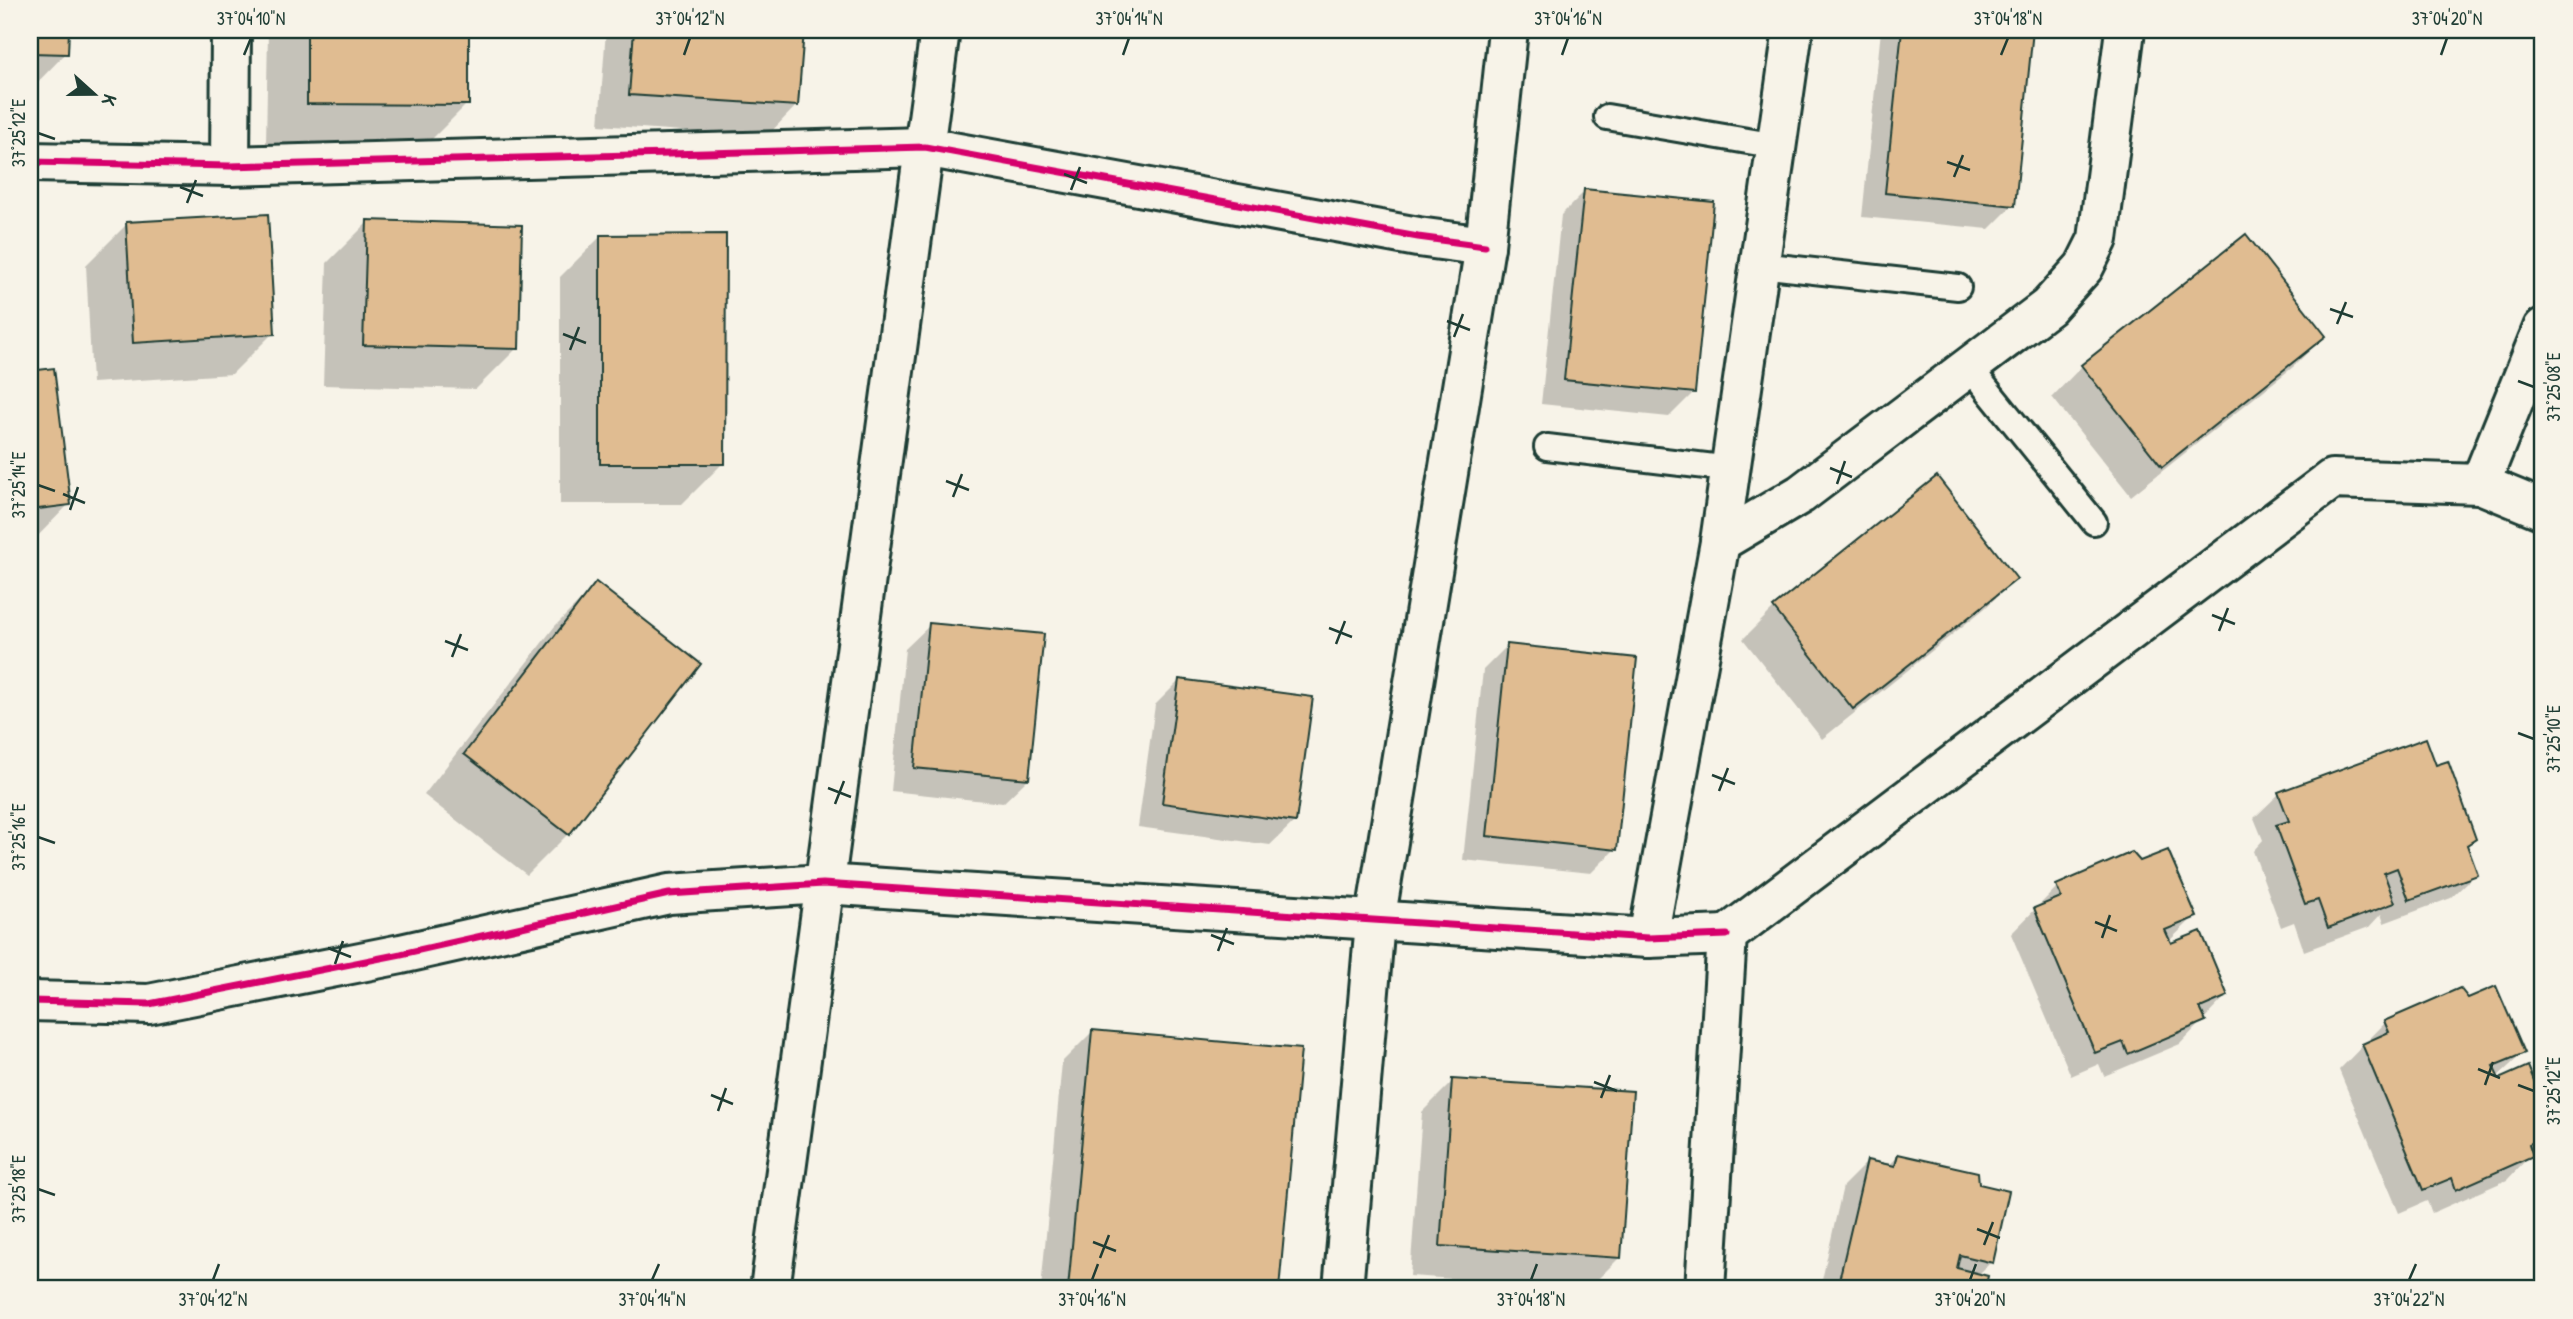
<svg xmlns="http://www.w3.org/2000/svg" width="2573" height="1319" viewBox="0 0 2573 1319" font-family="'Patrick Hand',sans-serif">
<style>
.shadow{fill:#0003}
.building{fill:#e0bc91;stroke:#1f3d34;stroke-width:2}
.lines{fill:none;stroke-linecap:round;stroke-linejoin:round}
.lane-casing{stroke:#1f3d34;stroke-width:30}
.street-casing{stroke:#1f3d34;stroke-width:44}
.lane{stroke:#f7f3e8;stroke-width:24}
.street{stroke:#f7f3e8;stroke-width:38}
.cycleway-casing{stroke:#f7f3e8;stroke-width:11}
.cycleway{stroke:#d6006c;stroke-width:7}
.ticks{fill:none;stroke:#1f3d34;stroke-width:2.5}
.neatline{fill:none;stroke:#1f3d34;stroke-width:2.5}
.ticks-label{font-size:18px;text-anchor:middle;fill:#1f3d34}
</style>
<rect width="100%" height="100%" fill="#f7f3e8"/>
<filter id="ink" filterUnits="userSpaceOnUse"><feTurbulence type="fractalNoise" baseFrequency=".0143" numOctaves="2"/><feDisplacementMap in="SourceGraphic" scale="14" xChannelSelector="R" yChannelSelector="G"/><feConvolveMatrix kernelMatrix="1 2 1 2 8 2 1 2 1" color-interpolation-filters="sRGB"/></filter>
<g filter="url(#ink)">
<g class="shadow">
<polygon points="30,30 67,30 66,53 30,90"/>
<polygon points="268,30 468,30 467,104 426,145 266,144"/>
<polygon points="606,30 802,30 796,106 766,137 599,125"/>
<polygon points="1881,30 2031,30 2013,205 1989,229 1862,217"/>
<polygon points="1585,191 1693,393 1669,417 1541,404 1561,215"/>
<polygon points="368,222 517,348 476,389 323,385 327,263"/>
<polygon points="127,224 273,333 232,374 92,383 86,265"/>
<polygon points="601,236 723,463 682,504 560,504 560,277"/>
<polygon points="2324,336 2293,367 2131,496 2052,397 2082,366"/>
<polygon points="53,370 69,504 30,544 30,373"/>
<polygon points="2015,579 1984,609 1822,739 1743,639 1774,608"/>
<polygon points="596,585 568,834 527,875 424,795 555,626"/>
<polygon points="930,625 1028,779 1003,803 891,791 905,649"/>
<polygon points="1507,646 1615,849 1591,873 1463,860 1483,670"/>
<polygon points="1179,681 1295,821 1270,845 1138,827 1155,705"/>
<polygon points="2425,740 2435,767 2474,838 2466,847 2476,874 2451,898 2384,923 2381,914 2369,927 2304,951 2294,922 2281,927 2253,851 2263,840 2254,818 2279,794"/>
<polygon points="2057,887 2194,917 2168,942 2226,996 2180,1044 2104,1076 2099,1064 2071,1076 2011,934"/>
<polygon points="2385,1023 2523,1053 2496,1078 2498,1082 2527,1069 2543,1107 2543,1142 2507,1180 2432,1213 2427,1201 2399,1213 2339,1070"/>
<polygon points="1093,1031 1299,1051 1277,1289 1041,1289 1062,1062"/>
<polygon points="1453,1081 1620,1257 1589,1288 1410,1276 1422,1112"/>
<polygon points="1899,1156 1991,1262 1978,1275 1986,1277 1983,1289 1820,1289 1843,1186 1867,1162 1888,1166"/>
</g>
<g class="building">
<polygon points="30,30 69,30 68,54 30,53"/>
<polygon points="307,30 469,30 469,105 307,104"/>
<polygon points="634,30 804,30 798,106 629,95"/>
<polygon points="1902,30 2033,30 2015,206 1885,193"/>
<polygon points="1584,189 1714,202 1695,393 1564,380"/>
<polygon points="268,214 275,334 133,343 126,222"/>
<polygon points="367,220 522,225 519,349 363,345"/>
<polygon points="726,234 725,464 600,464 600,235"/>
<polygon points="2246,234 2326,336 2162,467 2081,365"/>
<polygon points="54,368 71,505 30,510 30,371"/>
<polygon points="1937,476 2017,579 1853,709 1773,607"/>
<polygon points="596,582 701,664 569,835 464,754"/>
<polygon points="929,623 1044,634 1029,779 914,768"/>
<polygon points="1507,644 1637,658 1617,850 1487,836"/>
<polygon points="1179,679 1313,697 1296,822 1162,803"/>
<polygon points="2426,738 2436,765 2448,761 2476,839 2467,845 2478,875 2409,900 2397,868 2384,873 2395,903 2328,928 2318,900 2305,904 2276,825 2289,821 2278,792"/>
<polygon points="2168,850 2197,917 2165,930 2171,943 2201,931 2228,996 2200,1008 2206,1021 2128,1054 2123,1042 2095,1053 2034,908 2061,897 2056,885 2132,852 2140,861"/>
<polygon points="2496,986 2525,1053 2493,1066 2499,1079 2528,1066 2543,1102 2543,1138 2529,1144 2533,1156 2456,1190 2452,1178 2423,1190 2362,1044 2389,1032 2384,1021 2460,988 2468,998"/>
<polygon points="1092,1030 1301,1049 1279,1289 1068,1289"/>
<polygon points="1452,1079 1633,1091 1621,1258 1440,1246"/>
<polygon points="1898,1154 1978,1172 1979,1184 2009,1191 1993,1263 1960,1255 1957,1268 1988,1276 1985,1289 1837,1289 1867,1160 1895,1166"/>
</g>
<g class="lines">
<defs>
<g id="lane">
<polyline points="1607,117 1777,146"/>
<polyline points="1760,265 1958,287"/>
<polyline points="1969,367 2094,522"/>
<polyline points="1547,447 1731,469"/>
</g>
<g id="street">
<polyline points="30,162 230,166 925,147 1418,237 1485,246"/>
<polyline points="230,166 231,30"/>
<polyline points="2543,328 2480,484 2543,510"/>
<polyline points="1720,542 1801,494 2048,307 2084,267 2098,239 2125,30"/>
<polyline points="1648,938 1720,542 1793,30"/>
<polyline points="30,1001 149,1004 401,954 669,894 823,884 1648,938 1727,935"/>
<polyline points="770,1289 940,30"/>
<polyline points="1343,1289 1375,922 1485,246 1508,30"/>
<polyline points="1705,1289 1727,935 2332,479 2480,484"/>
</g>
</defs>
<use href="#lane" class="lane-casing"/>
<use href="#street" class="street-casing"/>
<use href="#lane" class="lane"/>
<use href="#street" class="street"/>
<defs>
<g id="cycleway">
<polyline points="30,162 230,166 925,147 1418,237 1485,246"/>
<polyline points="30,1001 149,1004 401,954 669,894 823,884 1648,938 1727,935"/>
</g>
</defs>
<use href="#cycleway" class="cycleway-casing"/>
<use href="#cycleway" class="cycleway"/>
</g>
</g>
<path class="ticks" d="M244,55L251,38M684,55L690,38M1123,55L1129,38M1562,55L1568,38M2001,55L2008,38M2441,55L2447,38M38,133L55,139M1947,162L1970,170M1064,174L1087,183M1954,177L1963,155M180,187L203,196M1071,190L1080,167M187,203L196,180M2330,309L2353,317M1447,321L1470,330M2337,324L2346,302M563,334L586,343M1454,337L1463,314M570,350L579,327M2518,381L2534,387M1830,468L1852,477M946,481L969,490M1837,484L1845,461M38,485L55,491M63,494L85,503M953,497L962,474M70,510L78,487M2212,615L2235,624M1329,628L1352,637M2219,631L2228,608M445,641L468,650M1336,644L1345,621M452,657L461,634M2518,733L2534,739M1712,775L1735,784M828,788L851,797M1719,791L1728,768M835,804L844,781M38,837L55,843M2095,922L2117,931M1211,935L1234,944M2102,938L2110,915M328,948L351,957M1218,951L1227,928M335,964L343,941M2478,1069L2500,1078M1594,1082L1617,1091M2485,1085L2493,1062M2518,1085L2534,1091M711,1095L733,1104M1601,1098L1610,1075M718,1111L726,1088M38,1189L55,1195M1977,1229L2000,1238M1093,1242L1116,1251M1984,1245L1993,1222M1100,1258L1109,1235M213,1280L219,1264M652,1280L659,1264M1092,1280L1098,1264M1531,1280L1537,1264M1970,1280L1976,1264M2409,1280L2416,1264"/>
<rect width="2573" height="1319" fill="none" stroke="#f7f3e8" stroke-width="77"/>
<g transform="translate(94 94) rotate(111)" stroke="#f7f3e8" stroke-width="5" paint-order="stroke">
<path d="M0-5L12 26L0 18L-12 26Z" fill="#1f3d34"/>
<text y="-10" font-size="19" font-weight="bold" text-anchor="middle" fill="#1f3d34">K</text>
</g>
<rect x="38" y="38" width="2496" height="1242" class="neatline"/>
<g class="ticks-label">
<text x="251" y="25">37°04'10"N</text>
<text x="690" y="25">37°04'12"N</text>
<text x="1129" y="25">37°04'14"N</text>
<text x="1568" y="25">37°04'16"N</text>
<text x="2008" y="25">37°04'18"N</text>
<text x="2447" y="25">37°04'20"N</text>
<text transform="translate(19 133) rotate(-90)" y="6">37°25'12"E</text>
<text transform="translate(2554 387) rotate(-90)" y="6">37°25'08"E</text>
<text transform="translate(19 485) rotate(-90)" y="6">37°25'14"E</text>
<text transform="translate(2554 739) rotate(-90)" y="6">37°25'10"E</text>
<text transform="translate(19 837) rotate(-90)" y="6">37°25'16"E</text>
<text transform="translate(2554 1091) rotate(-90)" y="6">37°25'12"E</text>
<text transform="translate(19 1189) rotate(-90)" y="6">37°25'18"E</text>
<text x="213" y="1306">37°04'12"N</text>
<text x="652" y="1306">37°04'14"N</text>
<text x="1092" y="1306">37°04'16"N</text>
<text x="1531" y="1306">37°04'18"N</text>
<text x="1970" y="1306">37°04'20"N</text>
<text x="2409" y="1306">37°04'22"N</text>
</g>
</svg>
